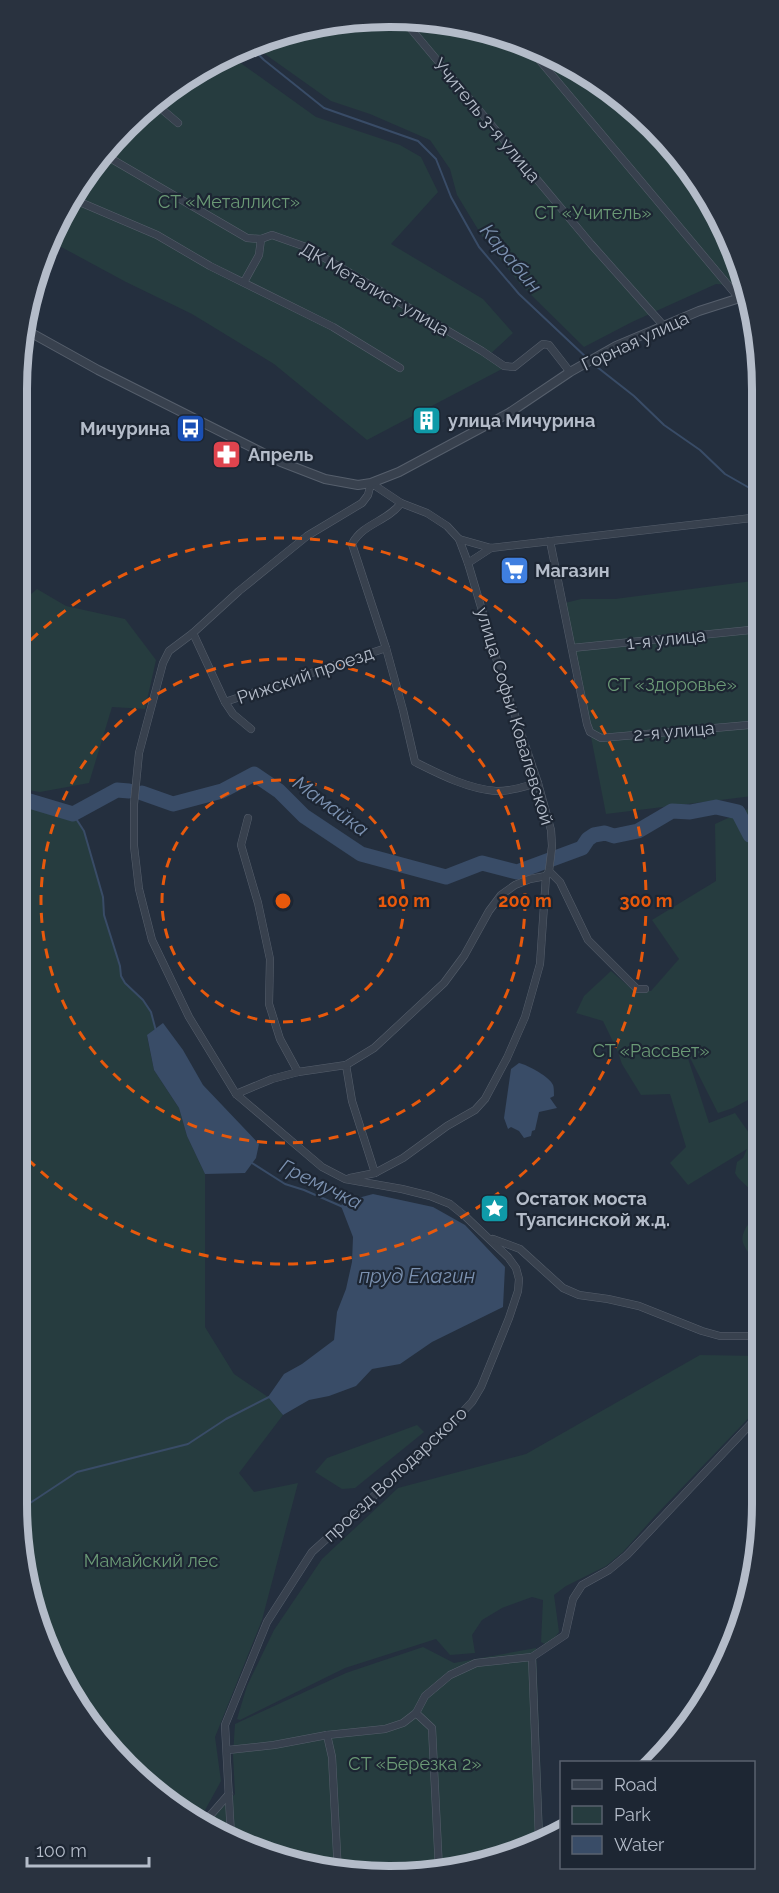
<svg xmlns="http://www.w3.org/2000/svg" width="779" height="1893" viewBox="0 0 779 1893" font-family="Raleway,sans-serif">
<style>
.green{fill:#263c3f}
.water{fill:#394c67}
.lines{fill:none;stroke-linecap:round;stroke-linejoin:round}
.stream{stroke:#394c67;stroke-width:2}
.river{stroke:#394c67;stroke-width:15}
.minor-casing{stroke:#565f6c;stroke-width:8}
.tertiary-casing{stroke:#565f6c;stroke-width:10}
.minor{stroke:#38414e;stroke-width:7}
.tertiary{stroke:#38414e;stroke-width:8}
.ring{fill:none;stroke:#e8590c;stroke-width:3;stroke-dasharray:10 8}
.labels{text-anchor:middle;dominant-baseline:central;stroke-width:4.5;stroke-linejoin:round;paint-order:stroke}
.street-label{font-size:18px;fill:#b4bcc9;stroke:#1d2633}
.park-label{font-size:18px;fill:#6b9a76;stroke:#1d2633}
.poi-label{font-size:18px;font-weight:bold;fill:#b4bcc9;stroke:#1d2633;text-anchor:start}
.water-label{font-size:20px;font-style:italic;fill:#7c92b1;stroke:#1d2633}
.rim{fill:none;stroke:#b4bcc9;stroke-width:8}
.centre{fill:#e8590c;stroke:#1d2633;stroke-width:3}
.ring-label{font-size:18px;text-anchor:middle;font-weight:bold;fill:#e8590c;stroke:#1d2633;stroke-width:4.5;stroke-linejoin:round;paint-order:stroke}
</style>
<rect width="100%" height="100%" fill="#242f3e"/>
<g class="green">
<polygon points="365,17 509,36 596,79 670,144 724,225 743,286 716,284 632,322 584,347 520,284 482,236 457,195 450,169 430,140 370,114 331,101 255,47"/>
<polygon points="228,54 316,117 400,145 421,157 438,192 391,244 483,299 513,333 486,358 502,369 367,440 274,364 192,314 126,282 52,242 109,144"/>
<polygon points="760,580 761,795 606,814 565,603 581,599 615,599"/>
<polygon points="37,589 66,606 125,619 156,660 145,709 112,707 89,783 40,792 16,788 17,606"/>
<polygon points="16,800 73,815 84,831 103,897 104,915 120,966 121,976 125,983 143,1000 151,1012 155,1029 147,1036 154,1070 179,1108 187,1136 205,1174 205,1327 234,1374 268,1397 283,1415 239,1473 254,1492 298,1483 262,1620 215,1737 221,1781 204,1812 180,1808 116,1755 112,1742 105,1742 36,1624 16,1503"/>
<path d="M761,803V1033L753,1041L751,1053L756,1055H761V1093L733,1108L718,1113L684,1046L709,1123L735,1113L754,1140L761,1137L762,1278L755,1269L756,1263C752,1257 745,1249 743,1243C739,1228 759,1217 758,1202C757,1191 740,1183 735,1173L737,1162L743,1158L747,1149L688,1185L670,1163L686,1147L670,1094L641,1095L622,1064L618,1052L603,1021L576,1013L584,996L611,971L633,990L651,991L679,959L652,920L716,881L715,824Z"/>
<polygon points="700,1355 762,1356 762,1404 654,1517 623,1552 606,1566 566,1586 554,1595 559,1632 555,1637 545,1644 541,1642 543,1600 532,1597 502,1608 482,1620 472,1635 475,1653 450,1655 436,1639 345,1668 240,1720 237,1719 247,1686 274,1630 322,1559 398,1488 526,1454"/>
<polygon points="417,1425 424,1432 355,1488 342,1489 315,1472 327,1458"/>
<polygon points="423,1647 454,1663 536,1648 543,1836 463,1869 340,1873 209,1829 211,1820 235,1794 233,1755 235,1724 346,1673"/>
</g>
<g class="water">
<polygon points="163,1023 183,1050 203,1085 259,1144 256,1158 245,1173 205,1174 187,1136 179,1108 154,1070 147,1035"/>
<path d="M519,1063C528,1065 550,1077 553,1085C554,1087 554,1094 554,1096L550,1098L557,1108L539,1112L535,1130L532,1131L531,1136L524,1138L519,1131L511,1127L508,1129L504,1118L511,1069Z"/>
<polygon points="373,1194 433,1207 465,1225 505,1267 503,1307 432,1342 400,1364 372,1369 356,1386 329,1396 309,1400 283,1415 268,1397 284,1374 302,1364 334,1340 337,1312 346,1289 352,1262 353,1237 341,1206 343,1202"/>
</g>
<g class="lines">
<g class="stream">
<polyline points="252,48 264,60 324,108 418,141 436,159 451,197 479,247 519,294 588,359"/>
<polyline points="592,363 634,396 664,425 700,450 725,474 760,494"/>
<polyline points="73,814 84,831 103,897 104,915 120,966 121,976 125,983 143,1000 151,1012 156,1031"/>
<polyline points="252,1163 285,1184 304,1190 343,1207"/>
<polyline points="18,1511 77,1472 188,1444 226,1419 269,1397"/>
</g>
<g class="river">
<polyline points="142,793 173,804 222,791 254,774 279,791 304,816 361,854 446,877 482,863 517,872 582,848 588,839 594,835 605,833 614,836 638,831 672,811 690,812 716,807 738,812 750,835 761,834"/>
<polyline points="16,797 73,814 117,790 129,791"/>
</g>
<defs>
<g id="minor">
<polyline points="406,23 591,244 663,325"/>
<polyline points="526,44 738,297"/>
<polyline points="158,106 178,123"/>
<polyline points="103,154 247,238 261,239 272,235 306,247 482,351 504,366 514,367 543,344 549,345 570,372"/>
<polyline points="82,203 157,235 210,266 333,327 400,368"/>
<polyline points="244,282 259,255 261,239"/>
<path d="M401,503C387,522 363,523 352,544L386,648L403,710L415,762C439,774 468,789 496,791C509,792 526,786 538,783"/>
<polyline points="459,539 468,563 500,671 538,783 551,830 552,846 549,871 560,882 588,940 637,989 645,989"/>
<polyline points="550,541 587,724 590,732 601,738 760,724"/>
<polyline points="468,563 491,548"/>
<polyline points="193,633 169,651 163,663 139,753 134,804 134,846 139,889 152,940 189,1017 236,1094 322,1167 345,1179 402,1189 430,1196 450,1204 466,1217 508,1257 516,1268 519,1279 518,1291 509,1318 481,1387 472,1402 440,1436 312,1552 267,1622 225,1725 231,1836"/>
<polyline points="572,648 760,629"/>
<polyline points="225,702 386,648"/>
<polyline points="251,729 233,714 225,702 193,633 239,591 307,536 362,503 368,495 371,483 401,503 427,513 447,526 459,539 491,548 760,517"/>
<polyline points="248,818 241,845 258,903 270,959 269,1004 280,1039 298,1072"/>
<polyline points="346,1065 352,1101 375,1173"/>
<polyline points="236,1094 272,1079 298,1072 346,1065 374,1048 444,983 464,956 489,911 501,895 515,885 530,879 546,876"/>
<polyline points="350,1178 375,1173 403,1158 447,1126 475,1110 485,1099 507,1058 525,1017 540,964 546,876 549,871"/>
<polyline points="493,1239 520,1249 563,1288 579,1295 608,1299 639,1306 702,1331 720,1336 762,1336"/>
<polyline points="532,1657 539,1838"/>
<polyline points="416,1713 432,1728 439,1870"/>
<polyline points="327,1735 332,1757 338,1873"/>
<polyline points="228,1750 274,1745 327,1735 385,1729 403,1723 416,1713 425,1696 450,1675 476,1663 532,1657 565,1635 573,1599 582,1585 609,1570 627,1555 762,1412"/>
<polyline points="206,1827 208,1818 229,1794"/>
</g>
<polyline id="tertiary" points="26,330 98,370 281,462 325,479 358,485 371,483 399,472 509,413 570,372 616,346 699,311 746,296"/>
</defs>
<use href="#minor" class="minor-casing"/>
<use href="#tertiary" class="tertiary-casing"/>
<use href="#minor" class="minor"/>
<use href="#tertiary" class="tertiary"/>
</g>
<g class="ring">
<circle cx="283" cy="901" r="121"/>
<circle cx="283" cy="901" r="242"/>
<path d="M18 653A363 363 0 1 1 18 1149"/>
</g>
<defs>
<symbol id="building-square" viewBox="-11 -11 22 22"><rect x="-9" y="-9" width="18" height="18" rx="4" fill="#0f9aa8" stroke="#1d2633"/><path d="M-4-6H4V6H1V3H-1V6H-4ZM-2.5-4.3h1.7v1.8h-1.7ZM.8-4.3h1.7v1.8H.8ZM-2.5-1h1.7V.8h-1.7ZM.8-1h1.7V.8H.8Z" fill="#fff"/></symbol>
<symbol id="bus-square" viewBox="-11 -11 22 22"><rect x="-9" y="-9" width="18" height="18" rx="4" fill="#1a4fb4" stroke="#1d2633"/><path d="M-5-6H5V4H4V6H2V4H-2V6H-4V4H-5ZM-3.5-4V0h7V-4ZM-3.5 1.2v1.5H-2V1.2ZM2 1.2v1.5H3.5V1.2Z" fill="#fff"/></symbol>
<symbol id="pharmacy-square" viewBox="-11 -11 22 22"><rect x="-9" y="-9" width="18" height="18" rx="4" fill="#e0444e" stroke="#1d2633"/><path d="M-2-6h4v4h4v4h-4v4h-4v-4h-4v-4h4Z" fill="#fff"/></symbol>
<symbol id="supermarket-square" viewBox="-11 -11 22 22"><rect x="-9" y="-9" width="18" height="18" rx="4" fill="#3f7fe0" stroke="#1d2633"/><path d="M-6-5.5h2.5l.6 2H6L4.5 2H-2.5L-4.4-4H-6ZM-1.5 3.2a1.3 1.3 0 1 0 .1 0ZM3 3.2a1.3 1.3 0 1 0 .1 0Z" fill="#fff"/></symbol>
<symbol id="sight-square" viewBox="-11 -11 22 22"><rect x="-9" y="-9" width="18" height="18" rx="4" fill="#0f9aa8" stroke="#1d2633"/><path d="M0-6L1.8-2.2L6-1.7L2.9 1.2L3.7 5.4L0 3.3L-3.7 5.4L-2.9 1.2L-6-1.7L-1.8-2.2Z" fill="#fff"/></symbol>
</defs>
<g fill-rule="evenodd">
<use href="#building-square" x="410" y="404" width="33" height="33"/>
<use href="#bus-square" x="174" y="412" width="33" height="33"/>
<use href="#pharmacy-square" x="210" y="438" width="33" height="33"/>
<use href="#supermarket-square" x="498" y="554" width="33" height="33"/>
<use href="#sight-square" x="478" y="1192" width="33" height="33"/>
</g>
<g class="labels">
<g class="street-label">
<text transform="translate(487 120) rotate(50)">Учитель 3-я улица</text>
<text transform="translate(375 289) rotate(30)">ДК Металист улица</text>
<text transform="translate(635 341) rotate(-25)">Горная улица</text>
<text transform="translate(666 639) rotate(-6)">1-я улица</text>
<text transform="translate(305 675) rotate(-19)">Рижский проезд</text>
<text transform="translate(515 716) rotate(73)">улица Софьи Ковалевской</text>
<text transform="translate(674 731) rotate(-5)">2-я улица</text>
<text transform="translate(395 1474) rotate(-43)">проезд Володарского</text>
</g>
<g class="park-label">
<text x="229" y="201">СТ «Металлист»</text>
<text x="593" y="212">СТ «Учитель»</text>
<text x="672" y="684">СТ «Здоровье»</text>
<text x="651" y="1050">СТ «Рассвет»</text>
<text x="151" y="1560">Мамайский лес</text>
<text x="415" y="1763">СТ «Березка 2»</text>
</g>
<g class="poi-label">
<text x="448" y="420">улица Мичурина</text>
<text x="170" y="428" text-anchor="end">Мичурина</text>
<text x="248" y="454">Апрель</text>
<text x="535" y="570">Магазин</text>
<text x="516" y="1198">Остаток моста<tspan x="516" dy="21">Туапсинской ж.д.</tspan></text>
</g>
<g class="water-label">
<text transform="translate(511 258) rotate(50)">Карабин</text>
<text transform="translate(331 806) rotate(36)">Мамайка</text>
<text transform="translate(321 1184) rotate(26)">Гремучка</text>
<text x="417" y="1276">пруд Елагин</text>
</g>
</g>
<path d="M0 0H779V1893H0ZM389 27H390A362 362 0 0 1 752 389V1504A362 362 0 0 1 390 1866H389A362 362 0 0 1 27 1504V389A362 362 0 0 1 389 27Z" fill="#29323f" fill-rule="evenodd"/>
<path class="rim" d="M389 27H390A362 362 0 0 1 752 389V1504A362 362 0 0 1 390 1866H389A362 362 0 0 1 27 1504V389A362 362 0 0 1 389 27Z"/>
<circle cx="283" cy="901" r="9" class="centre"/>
<g class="ring-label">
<text x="404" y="907">100 m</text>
<text x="525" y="907">200 m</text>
<text x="646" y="907">300 m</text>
</g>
<rect x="560" y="1761" width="195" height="108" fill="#1d2633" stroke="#59626f" stroke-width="1.5"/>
<rect x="572" y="1780" width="30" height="9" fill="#38414e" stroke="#59626f" stroke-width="1.5"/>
<text x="614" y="1791" font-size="18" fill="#b4bcc9">Road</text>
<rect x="572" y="1806" width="30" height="18" fill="#263c3f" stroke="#59626f" stroke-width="1.5"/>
<text x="614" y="1821" font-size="18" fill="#b4bcc9">Park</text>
<rect x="572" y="1836" width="30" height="18" fill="#394c67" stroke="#59626f" stroke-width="1.5"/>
<text x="614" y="1851" font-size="18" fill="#b4bcc9">Water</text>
<path d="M27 1857v9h122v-9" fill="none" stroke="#b4bcc9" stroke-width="3"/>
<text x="36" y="1857" font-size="18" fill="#b4bcc9" stroke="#1d2633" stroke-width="4.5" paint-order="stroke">100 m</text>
</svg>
